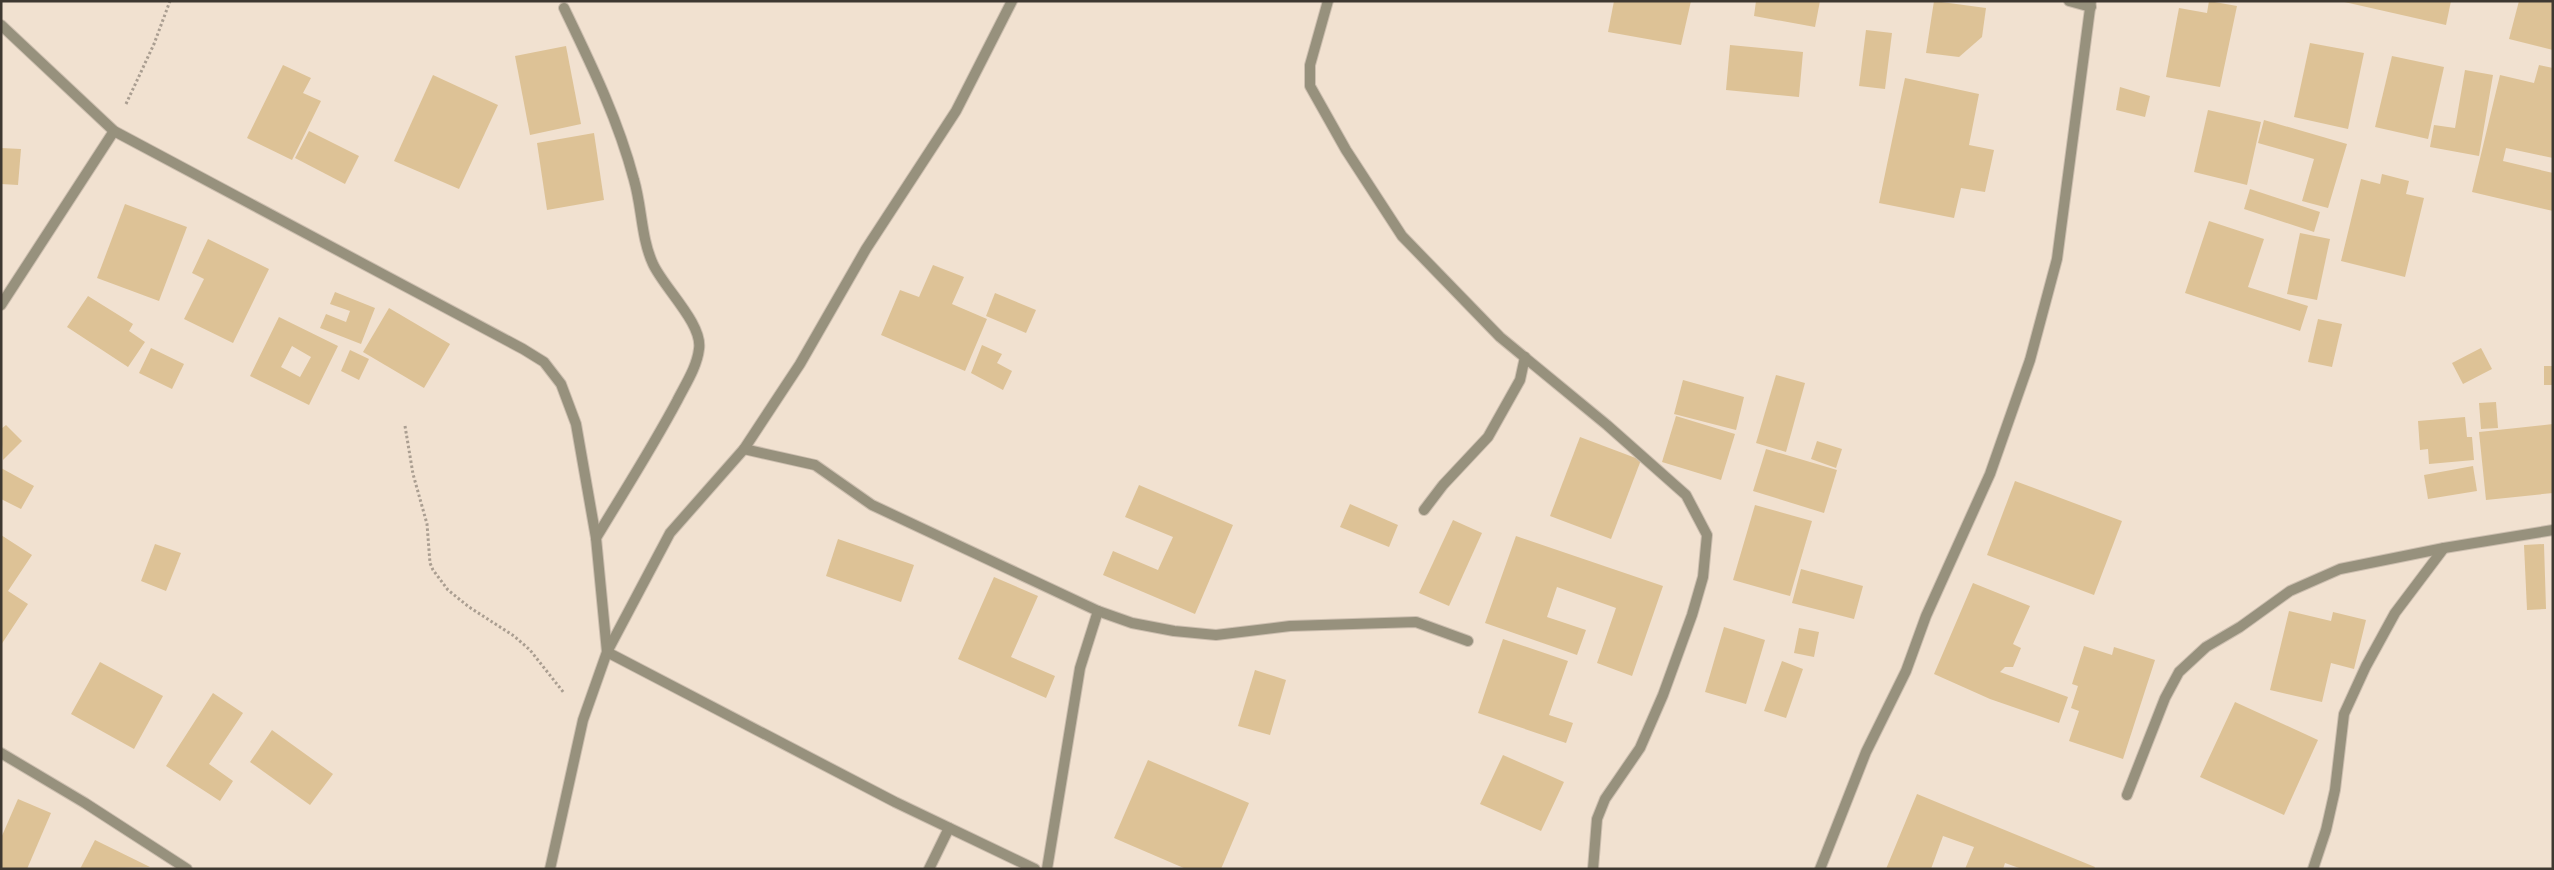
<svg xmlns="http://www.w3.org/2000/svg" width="2554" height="870" viewBox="0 0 2554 870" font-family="Merriweather,serif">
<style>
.building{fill:#ddc296;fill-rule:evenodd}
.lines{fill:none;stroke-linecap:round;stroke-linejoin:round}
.minor-casing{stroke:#cdbfb0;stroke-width:12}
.path{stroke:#aa9e91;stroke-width:3;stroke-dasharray:2.5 2.5;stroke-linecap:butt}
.minor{stroke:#97917d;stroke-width:10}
</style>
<rect width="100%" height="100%" fill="#f1e1d0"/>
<g class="building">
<polygon points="1614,1 1691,1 1681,45 1608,32"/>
<polygon points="1756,1 1820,1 1815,27 1754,16"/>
<polygon points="1934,1 1986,8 1982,37 1959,57 1926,53"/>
<polygon points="2209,1 2237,6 2220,87 2166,77 2179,8 2207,13"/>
<polygon points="2340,1 2451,1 2446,25"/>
<polygon points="2519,1 2553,1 2553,50 2509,39"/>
<polygon points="1866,30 1892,33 1885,89 1859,86"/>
<polygon points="2310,43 2364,53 2348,129 2294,117"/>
<polygon points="1730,45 1803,52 1799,97 1726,90"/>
<polygon points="566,46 581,124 530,135 515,56"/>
<polygon points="2392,56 2444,67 2428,139 2375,127"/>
<polygon points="283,65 311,78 303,93 321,101 292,160 247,138"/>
<polygon points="2539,65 2553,68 2553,158 2506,148 2503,161 2553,173 2553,211 2472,192 2500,75 2534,83"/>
<polygon points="2465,70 2493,75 2479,156 2430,147 2434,125 2455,128"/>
<polygon points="433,75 498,105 459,189 394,161"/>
<polygon points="1905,78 1979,94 1969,145 1994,150 1985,192 1961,188 1954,218 1879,203"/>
<polygon points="2120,87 2150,96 2145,117 2116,110"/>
<polygon points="2208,110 2261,122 2247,185 2194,172"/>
<polygon points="2264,120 2347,144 2328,208 2302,201 2314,159 2258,143"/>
<polygon points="309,131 359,156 345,184 295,158"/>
<polygon points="594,133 604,200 547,210 537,143"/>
<polygon points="1,148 21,149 18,185 1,184"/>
<polygon points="2382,174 2409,181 2406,194 2424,198 2405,277 2341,261 2361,179 2380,184"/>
<polygon points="2250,189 2320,212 2314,232 2244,209"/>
<polygon points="125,204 187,227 159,301 97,278"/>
<polygon points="2209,221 2264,239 2248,287 2308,306 2300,331 2185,293"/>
<polygon points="2300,233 2330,239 2317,300 2287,294"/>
<polygon points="208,239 269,269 233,343 184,319 204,279 192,273"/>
<polygon points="933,265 964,277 952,304 987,319 965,371 881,335 900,290 919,297"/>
<polygon points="335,292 375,308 361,344 320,328 326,314 346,322 350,311 330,304"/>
<polygon points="995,293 1036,310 1026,333 986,316"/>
<polygon points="88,296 133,324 129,331 145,342 128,367 67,327"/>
<polygon points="389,308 450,344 424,388 363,352"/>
<path d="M279,317L338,346L309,405L250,376ZM292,346L311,357L300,377L281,367Z"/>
<polygon points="2318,319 2342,324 2332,367 2308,362"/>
<polygon points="982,345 1002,354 997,363 1012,371 1003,390 971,373"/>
<polygon points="151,348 184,364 172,389 139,373"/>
<polygon points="2481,348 2492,369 2463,384 2452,363"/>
<polygon points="350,350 369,359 359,380 341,371"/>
<rect x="2544" y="366" width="9" height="19"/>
<polygon points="1776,375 1805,383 1786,452 1756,443"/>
<polygon points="1683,380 1744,397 1736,430 1674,414"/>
<polygon points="2496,402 2498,428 2481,429 2479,403"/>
<polygon points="1676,416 1735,434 1721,480 1662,462"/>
<polygon points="2465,417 2467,437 2472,437 2474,460 2429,464 2428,449 2420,450 2418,421"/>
<polygon points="2553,424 2553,493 2486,500 2479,432"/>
<polygon points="6,425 22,441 3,460 1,429"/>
<polygon points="1580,437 1641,460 1611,539 1550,516"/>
<polygon points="1817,441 1842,449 1836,468 1811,459"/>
<polygon points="1766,449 1837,470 1824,513 1753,491"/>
<polygon points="2473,466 2477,491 2428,499 2424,475"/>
<polygon points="1,468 34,486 21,509 1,499"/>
<polygon points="2015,481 2122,521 2094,595 1987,555"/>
<polygon points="1139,485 1233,525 1195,614 1103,575 1113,551 1158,570 1173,537 1125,517"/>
<polygon points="1350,504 1398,525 1389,547 1340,527"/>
<polygon points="1755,505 1812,521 1790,596 1733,580"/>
<polygon points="1453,520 1482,533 1449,606 1419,593"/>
<polygon points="1,535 32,555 8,591 28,604 1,645"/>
<polygon points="1516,536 1663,586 1632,676 1597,663 1616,608 1557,587 1547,617 1586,630 1577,655 1485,623"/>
<polygon points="838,539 914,565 901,602 826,576"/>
<polygon points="155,544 181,553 166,591 141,581"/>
<polygon points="2544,544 2546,609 2527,610 2524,545"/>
<polygon points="1801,569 1863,586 1854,619 1792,603"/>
<polygon points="994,577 1038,596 1011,657 1055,676 1046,698 958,659"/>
<polygon points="1973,583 2030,606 2013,644 2021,648 2013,667 2005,667 2000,672 2068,697 2059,723 1990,699 1934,674"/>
<polygon points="2289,611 2331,621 2333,612 2366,620 2354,669 2331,663 2322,702 2270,690"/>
<polygon points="1724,627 1765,640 1746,704 1705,692"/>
<polygon points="1799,628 1819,632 1814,657 1794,653"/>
<polygon points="1503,639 1568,661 1549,715 1573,723 1566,743 1478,713"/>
<polygon points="2084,646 2112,655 2114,647 2155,660 2123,759 2069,741 2079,711 2071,708 2078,686 2072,684"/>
<polygon points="1782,661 1803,669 1786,718 1764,711"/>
<polygon points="100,662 163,696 134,749 71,714"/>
<polygon points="1255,670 1286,680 1270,735 1238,726"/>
<polygon points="213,693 243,713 209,764 233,781 220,801 166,766"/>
<polygon points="2235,702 2318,740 2284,815 2200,777"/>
<polygon points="272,730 333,774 310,805 250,762"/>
<polygon points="1503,755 1564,782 1541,831 1480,804"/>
<polygon points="1148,760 1249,803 1221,869 1186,869 1114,838"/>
<polygon points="1917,794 2095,867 2094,869 2022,869 2005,863 2003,869 1965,869 1974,847 1943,836 1931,869 1886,869"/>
<polygon points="18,799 51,813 27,869 1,869 1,838"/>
<polygon points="95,840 150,867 80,869"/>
</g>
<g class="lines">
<defs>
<g id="minor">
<polyline points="1328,1 1310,65 1310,86 1346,150 1402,236 1500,337 1607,425 1686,495 1707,535 1703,577 1692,615 1663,695 1640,748 1605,799 1597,819 1593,869"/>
<polyline points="2069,1 2091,7"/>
<path d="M564,8C591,64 618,119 634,180C642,207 641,238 653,264C664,288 703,324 699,349C697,367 685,385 677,401C652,448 623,493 596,538"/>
<polyline points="1,25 114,131 523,349 544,362 561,384 576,424 596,538 607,652 895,802 1035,869"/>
<polyline points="1,305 114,131"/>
<polyline points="744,449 815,465 872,505 1098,611 1132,623 1174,631 1216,635 1290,626 1416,622 1468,641"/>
<polyline points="1424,510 1443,485 1488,437 1520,380 1525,357"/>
<polyline points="1,753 85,803 187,869"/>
<polyline points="2127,795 2165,698 2179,672 2206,647 2240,627 2290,591 2340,569 2444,548 2553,530"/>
<polyline points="550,869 583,720 607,652 670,533 744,449 800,364 866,249 956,111 1012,1"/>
<polyline points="929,869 949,828"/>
<polyline points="1047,869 1080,668 1098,611"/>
<polyline points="1820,869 1866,752 1906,671 1926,616 1990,474 2030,360 2057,259 2091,1"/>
<polyline points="2313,869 2326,830 2335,790 2344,714 2366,666 2395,613 2444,548"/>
</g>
</defs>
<use href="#minor" class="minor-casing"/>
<g class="path">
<polyline points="126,104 154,44 170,1"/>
<polyline points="405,426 413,474 427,524 430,563 433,570 448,590 469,607 514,636 530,650 564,693"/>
</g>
<use href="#minor" class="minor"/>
</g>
<rect width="2554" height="870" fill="none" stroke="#3e3831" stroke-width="5"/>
</svg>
